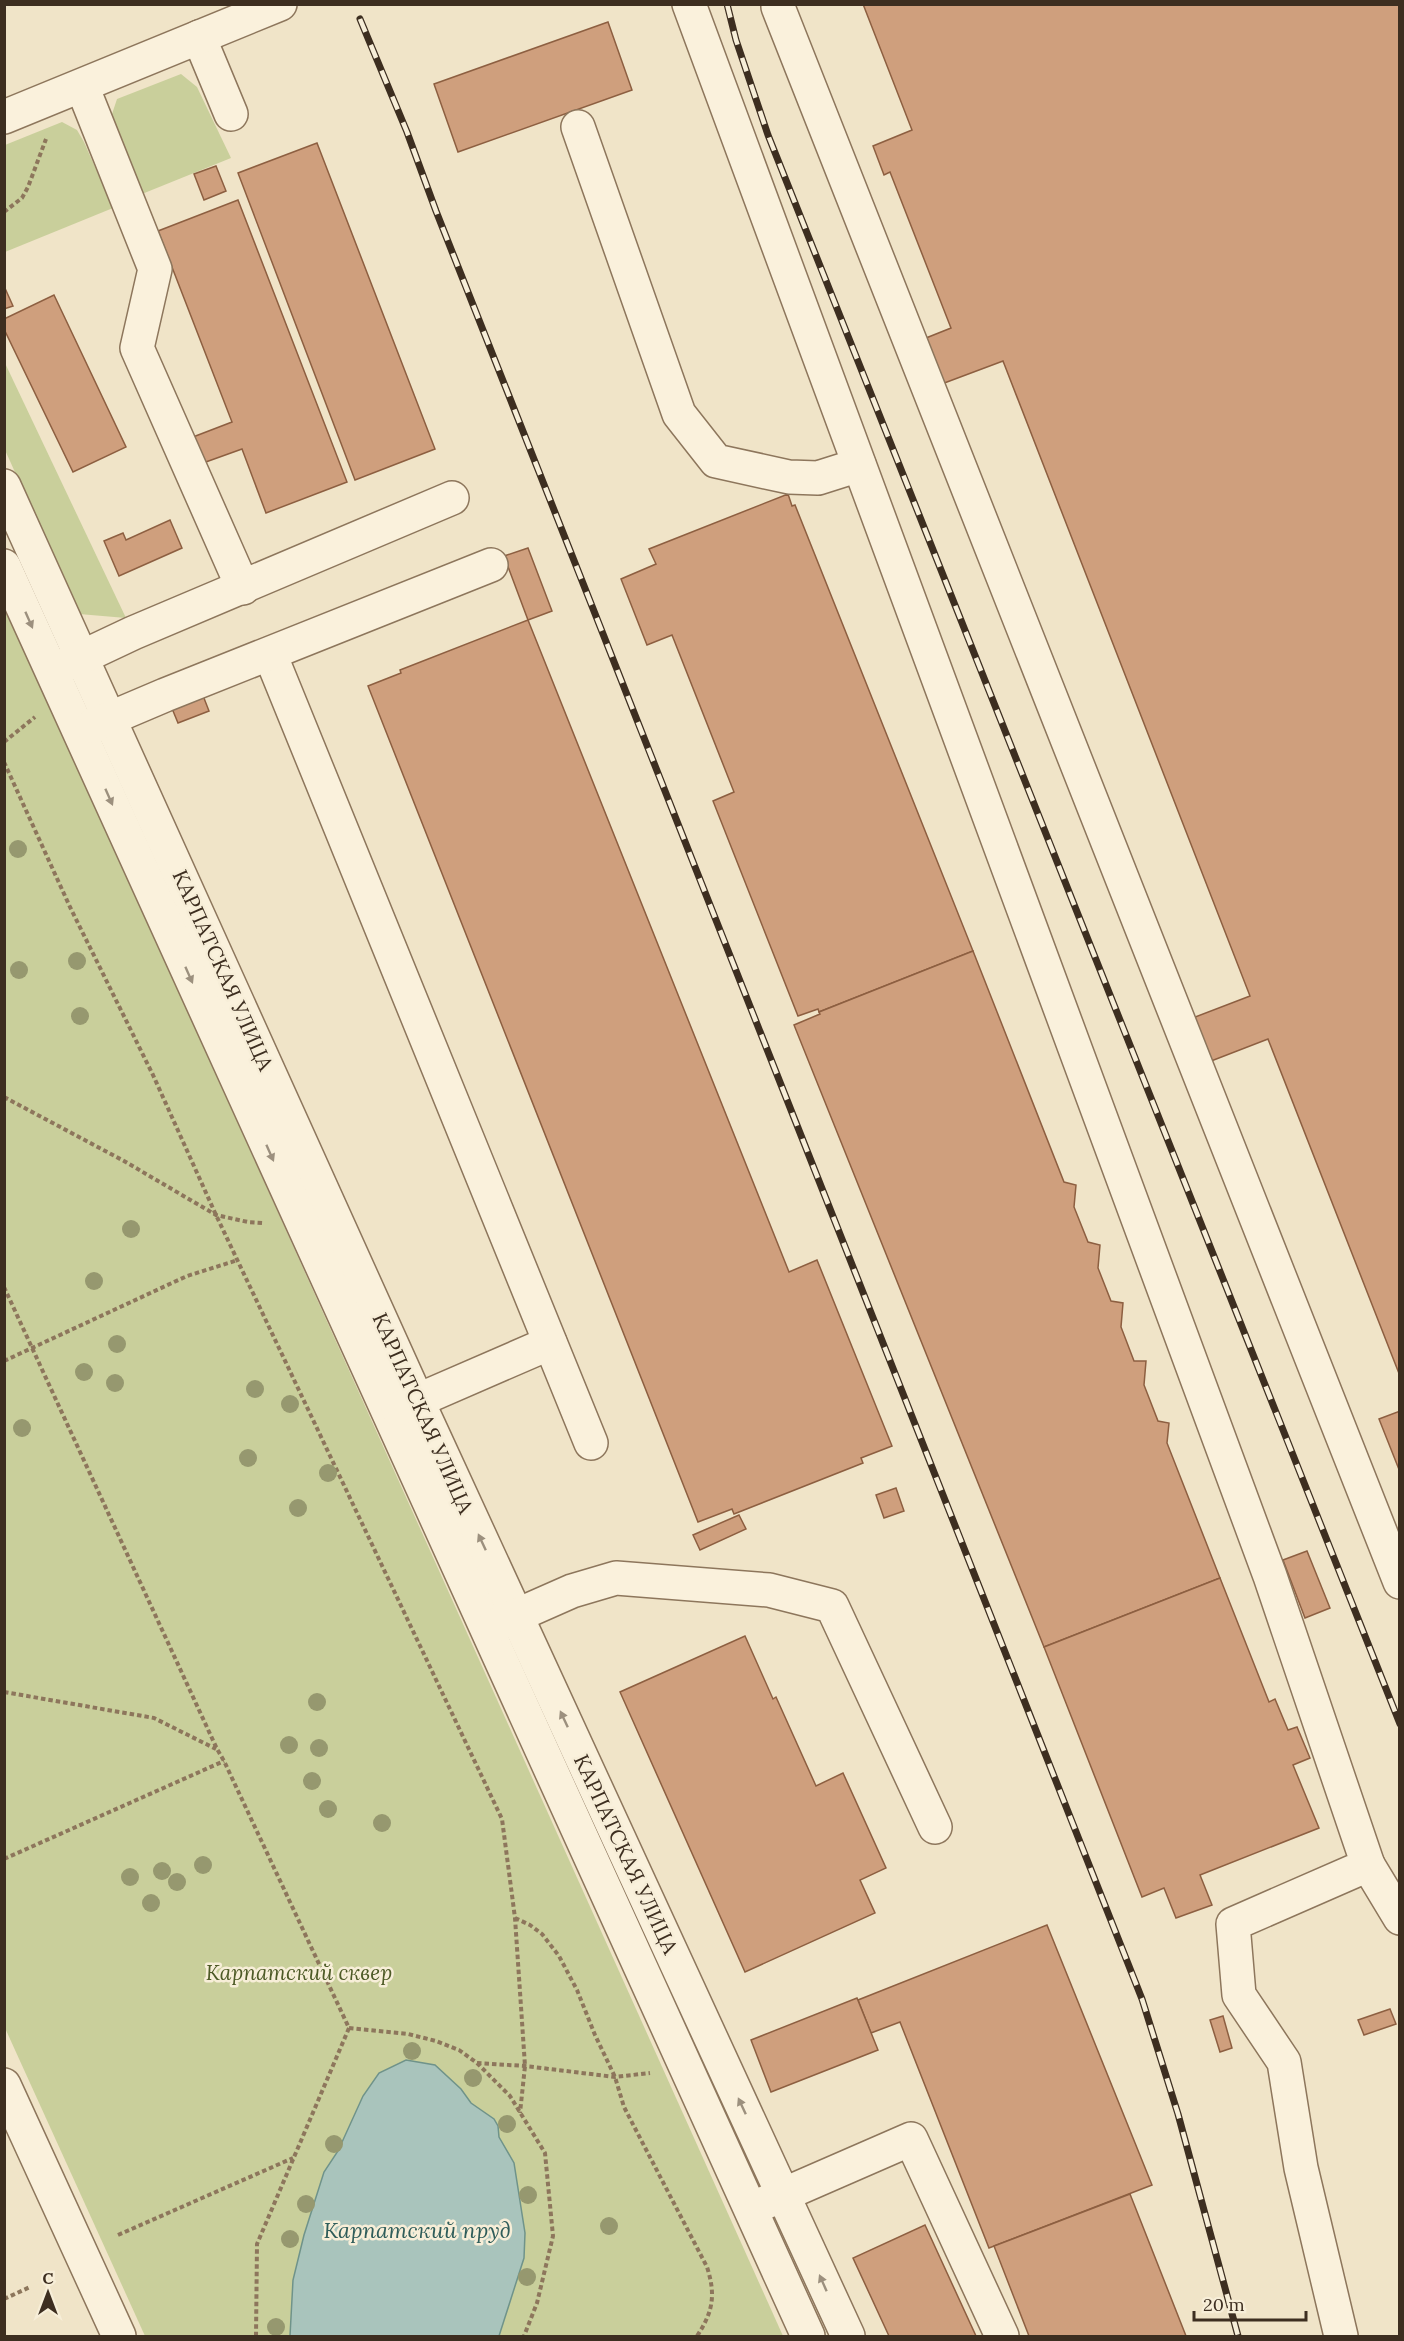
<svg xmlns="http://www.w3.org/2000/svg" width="1404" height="2341" viewBox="0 0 1404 2341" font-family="Lora,serif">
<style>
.green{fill:#c9cf9b}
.water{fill:#a9c4bc;stroke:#6f938a;stroke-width:1.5}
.building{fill:#cf9f7d;stroke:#8d5f41;stroke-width:1.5}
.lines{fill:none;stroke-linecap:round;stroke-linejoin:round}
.minor-casing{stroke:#8d765c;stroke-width:36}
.path{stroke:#8d765c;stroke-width:4;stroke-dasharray:4.5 3;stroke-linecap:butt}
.minor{stroke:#faf1dc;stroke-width:33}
.rail-casing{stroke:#3d2e20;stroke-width:7}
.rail{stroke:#f7eed8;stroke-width:4.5;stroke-dasharray:14;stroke-linecap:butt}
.tree{fill:#96986f}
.oneway{fill:#9c907e}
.labels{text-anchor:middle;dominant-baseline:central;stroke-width:5;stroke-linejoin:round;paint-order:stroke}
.street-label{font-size:21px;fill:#3d2e20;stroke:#f7eed8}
.park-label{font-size:21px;font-style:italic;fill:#4d5a26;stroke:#f7eed8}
.water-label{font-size:22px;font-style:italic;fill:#2f5d5a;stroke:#f7eed8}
</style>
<rect width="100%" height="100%" fill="#f0e4c8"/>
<g class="green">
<polygon points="181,74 197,87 231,158 137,196 111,130 112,114 117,99"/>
<polygon points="62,122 77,130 84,142 113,208 5,252 5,145"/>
<polygon points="4,361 126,618 79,614 5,450"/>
<polygon points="4,609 50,705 783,2336 145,2336 5,2028"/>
</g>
<polygon class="water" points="406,2060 435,2065 461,2089 471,2103 494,2119 498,2126 499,2137 514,2163 525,2233 524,2258 499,2336 290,2336 293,2280 304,2235 324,2172 338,2151 363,2096 379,2073"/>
<g class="building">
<polygon points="863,4 1400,4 1400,1376 1268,1039 1206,1063 1190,1019 1250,996 1003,361 939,385 921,340 951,328 890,172 884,175 873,146 912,130"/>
<polygon points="608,22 632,90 458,152 434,84"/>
<polygon points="317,143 435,449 355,480 238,173"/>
<polygon points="216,166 226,191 204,200 194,174"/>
<polygon points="238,200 347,482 266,513 242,449 203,463 193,437 232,422 158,231"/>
<polygon points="4,286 13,306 4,309"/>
<polygon points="54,295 126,447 73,472 4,329 4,319"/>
<polygon points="788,494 792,506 795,505 973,951 819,1012 818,1009 798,1016 713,801 734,792 672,635 647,645 621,579 656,564 649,549"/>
<polygon points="170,520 182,548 119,576 104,541 123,533 126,540"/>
<polygon points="528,548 552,611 528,620 504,556"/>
<polygon points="528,620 789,1272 817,1260 892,1446 861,1458 863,1463 734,1514 732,1509 698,1522 368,686 401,673 400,670"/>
<polygon points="202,693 209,711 178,723 171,706"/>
<polygon points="973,951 1064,1182 1076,1185 1074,1207 1088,1242 1100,1245 1098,1268 1111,1301 1123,1303 1121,1327 1134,1361 1146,1361 1144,1385 1158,1421 1169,1423 1167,1443 1220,1578 1044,1647 794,1025 820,1014 819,1012"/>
<polygon points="1400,1411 1400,1472 1379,1419"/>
<polygon points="896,1488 904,1511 884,1518 876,1495"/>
<polygon points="739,1515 746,1529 700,1550 693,1535"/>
<polygon points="1307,1551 1330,1608 1305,1618 1283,1560"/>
<polygon points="1220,1578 1269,1702 1275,1699 1288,1730 1297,1727 1310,1758 1293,1765 1319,1828 1200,1875 1212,1905 1176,1918 1164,1888 1142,1897 1044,1647"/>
<polygon points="745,1636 773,1699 776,1697 816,1786 843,1773 886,1868 860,1880 875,1913 745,1972 620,1692"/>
<polygon points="1047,1925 1152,2185 989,2248 900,2022 871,2033 858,2000"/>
<polygon points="857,1998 878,2050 771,2092 751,2040"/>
<polygon points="1390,2009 1396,2024 1364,2035 1358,2020"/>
<polygon points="1223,2016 1232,2048 1220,2052 1210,2020"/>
<polygon points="1130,2194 1186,2336 1029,2336 994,2246"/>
<polygon points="925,2225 976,2336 889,2336 853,2258"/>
</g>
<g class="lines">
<defs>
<g id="minor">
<polyline points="689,4 1270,1576 1368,1865 1233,1924 1239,1995 1284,2062 1301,2168 1341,2336"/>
<polyline points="778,7 1400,1582"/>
<polyline points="199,37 231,114"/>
<polyline points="82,86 155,269 137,348 243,588"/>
<polyline points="4,117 280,4"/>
<polyline points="578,127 679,414 716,461 789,477 818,478 859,465"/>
<polyline points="4,486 417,1400 848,2336"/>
<polyline points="4,566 808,2336"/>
<polyline points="270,654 591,1443"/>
<polyline points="63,666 133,633 452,498"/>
<polyline points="92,726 165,695 491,565"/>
<polyline points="398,1409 550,1343"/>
<polyline points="495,1625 572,1591 616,1578 769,1590 832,1606 935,1827"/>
<polyline points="1368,1865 1400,1918"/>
<polyline points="4,2085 119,2336"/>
<polyline points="762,2204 911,2139 1002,2336"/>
</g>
</defs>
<use href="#minor" class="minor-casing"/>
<g class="path">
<polyline points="4,212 22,198 28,187 46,139"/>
<polyline points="4,742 35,717"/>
<polyline points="4,762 70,907 153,1075 216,1215 502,1819 515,1918 525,2066 520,2113"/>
<polyline points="4,1097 124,1161 216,1215 248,1222 263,1223"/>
<polyline points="4,1287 217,1749 224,1761 349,2028 257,2244 256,2336"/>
<polyline points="4,1361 187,1276 238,1260"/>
<polyline points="4,1692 154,1718 216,1749"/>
<polyline points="4,1859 224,1761"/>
<path d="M515,1918L530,1925L542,1934L559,1956L577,1990L595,2035L615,2077L624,2107L707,2267C716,2295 713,2312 697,2336"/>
<polyline points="349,2028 408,2034 436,2041 459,2050 477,2063 510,2096 545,2153 553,2236 537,2303 524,2336"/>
<polyline points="477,2063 525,2066 615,2077 650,2073"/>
<polyline points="118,2235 293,2158"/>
<polyline points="4,2299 30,2287"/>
</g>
<use href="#minor" class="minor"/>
<defs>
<g id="rail">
<polyline points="727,4 736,40 768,135 1400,1724"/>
<polyline points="360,19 407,132 436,211 1142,1999 1178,2114 1238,2336"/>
</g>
</defs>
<use href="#rail" class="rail-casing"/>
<use href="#rail" class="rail"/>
</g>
<g class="tree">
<circle cx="18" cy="849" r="9"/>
<circle cx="77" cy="961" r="9"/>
<circle cx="19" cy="970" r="9"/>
<circle cx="80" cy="1016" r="9"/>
<circle cx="131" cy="1229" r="9"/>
<circle cx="94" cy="1281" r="9"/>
<circle cx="117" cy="1344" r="9"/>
<circle cx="84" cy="1372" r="9"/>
<circle cx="115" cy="1383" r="9"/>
<circle cx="255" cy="1389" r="9"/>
<circle cx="290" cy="1404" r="9"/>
<circle cx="22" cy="1428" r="9"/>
<circle cx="248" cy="1458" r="9"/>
<circle cx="328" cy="1473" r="9"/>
<circle cx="298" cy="1508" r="9"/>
<circle cx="317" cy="1702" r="9"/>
<circle cx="289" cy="1745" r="9"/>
<circle cx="319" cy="1748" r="9"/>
<circle cx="312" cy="1781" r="9"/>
<circle cx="328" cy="1809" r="9"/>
<circle cx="382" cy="1823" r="9"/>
<circle cx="203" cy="1865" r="9"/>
<circle cx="162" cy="1871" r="9"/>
<circle cx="130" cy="1877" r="9"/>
<circle cx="177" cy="1882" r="9"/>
<circle cx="151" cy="1903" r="9"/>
<circle cx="412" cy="2051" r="9"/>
<circle cx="473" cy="2078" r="9"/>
<circle cx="507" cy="2124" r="9"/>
<circle cx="334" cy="2144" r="9"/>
<circle cx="528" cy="2195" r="9"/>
<circle cx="306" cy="2204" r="9"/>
<circle cx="609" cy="2226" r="9"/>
<circle cx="290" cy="2239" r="9"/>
<circle cx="527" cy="2277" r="9"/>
<circle cx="276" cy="2327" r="9"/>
</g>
<defs><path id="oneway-solid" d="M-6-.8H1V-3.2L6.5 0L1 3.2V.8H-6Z" transform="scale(1.5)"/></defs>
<g class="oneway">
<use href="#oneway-solid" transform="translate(29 620) rotate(66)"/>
<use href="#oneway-solid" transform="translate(109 797) rotate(66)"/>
<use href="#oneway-solid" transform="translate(189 975) rotate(66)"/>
<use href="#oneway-solid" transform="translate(270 1153) rotate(66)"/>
<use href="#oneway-solid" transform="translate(482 1542) rotate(-115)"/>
<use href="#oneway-solid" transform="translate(564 1719) rotate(-115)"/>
<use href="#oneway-solid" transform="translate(742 2106) rotate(-115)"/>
<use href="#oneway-solid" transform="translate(823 2283) rotate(-114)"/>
</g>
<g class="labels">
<g class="street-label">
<text transform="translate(223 970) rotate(66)">КАРПАТСКАЯ УЛИЦА</text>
<text transform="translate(423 1413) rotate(66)">КАРПАТСКАЯ УЛИЦА</text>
<text transform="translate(626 1854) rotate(65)">КАРПАТСКАЯ УЛИЦА</text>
</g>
<g class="park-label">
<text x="299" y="1972">Карпатский сквер</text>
</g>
<g class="water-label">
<text x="417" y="2230">Карпатский пруд</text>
</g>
</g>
<rect width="1404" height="2341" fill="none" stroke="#3d2e20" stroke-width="12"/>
<g transform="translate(48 2293)" stroke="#f7eed8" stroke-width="4.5" paint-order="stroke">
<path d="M0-4.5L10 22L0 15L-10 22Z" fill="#3d2e20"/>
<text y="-9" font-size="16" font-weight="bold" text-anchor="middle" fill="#3d2e20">С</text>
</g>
<path d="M1194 2311v9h112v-9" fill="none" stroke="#3d2e20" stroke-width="3"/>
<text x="1203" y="2311" font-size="18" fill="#3d2e20" stroke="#f7eed8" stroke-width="4.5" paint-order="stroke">20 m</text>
</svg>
